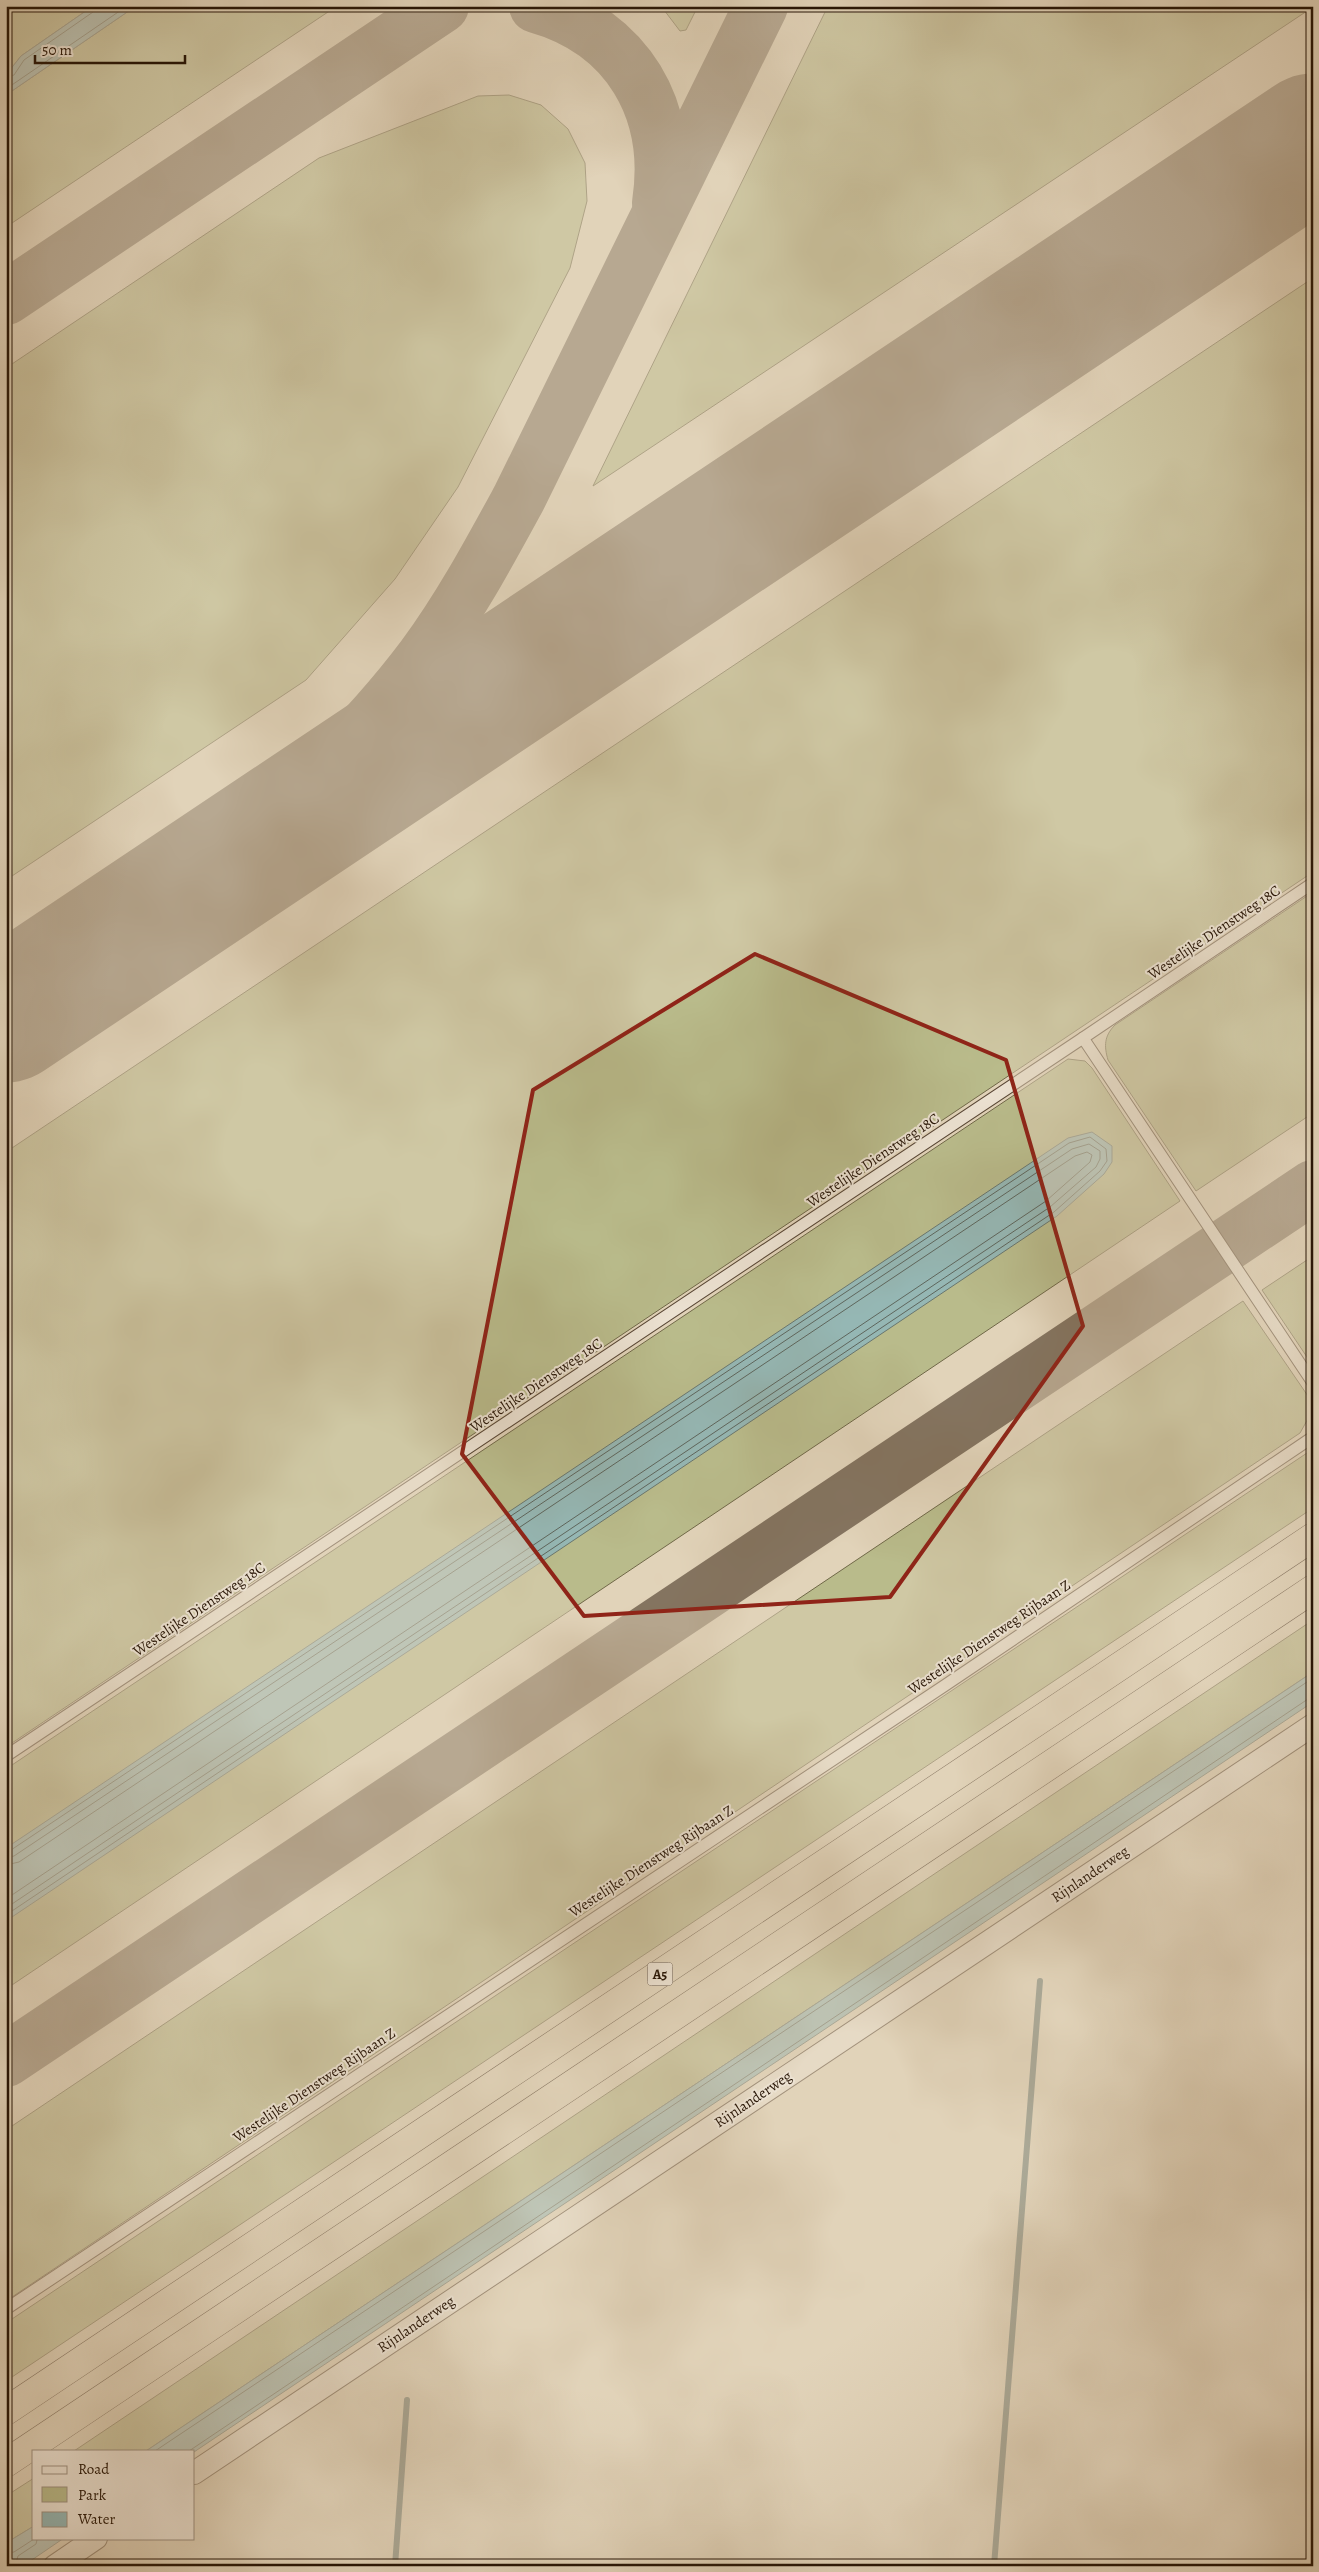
<svg xmlns="http://www.w3.org/2000/svg" width="1319" height="2572" viewBox="0 0 1319 2572" font-family="Alegreya,serif">
<style>
.green{fill:#b9bb8b;stroke:#706848}
.water{fill:#95b7b4;stroke:#69766e}
.lines{fill:none;stroke-linecap:round;stroke-linejoin:round}
.shore{stroke:#5e665d;stroke-width:1}
.stream{stroke:#69766e;stroke-width:6}
.taxiway{stroke:#847460;stroke-width:54}
.runway{stroke:#847460;stroke-width:135}
.lane-casing{stroke:#564433;stroke-width:13}
.street-casing{stroke:#564433;stroke-width:24}
.highway-casing{stroke:#271506;stroke-width:29}
.lane{stroke:#ece2d2;stroke-width:11}
.street{stroke:#ece2d2;stroke-width:22}
.highway{stroke:#e1d3b9;stroke-width:28}
.marked{fill:none;stroke:#8f2418;stroke-width:4;stroke-linejoin:round}
.labels{text-anchor:middle;dominant-baseline:central;stroke-width:4;stroke-linejoin:round;paint-order:stroke}
.shield{fill:#ece2d2;stroke:#625243;stroke-width:1}
.shield-label{font-size:14px;font-weight:bold;fill:#271506}
.street-label{font-size:15px;fill:#271506;stroke:#ece2d2}
</style>
<rect width="100%" height="100%" fill="#e1d3b9"/>
<filter id="stains"><feTurbulence type="fractalNoise" baseFrequency=".004" numOctaves="4"/><feColorMatrix values="0 0 0 0 .2 0 0 0 0 .09 0 0 0 0 .02 0 0 0 .5 -.17"/></filter>
<radialGradient id="worn" r=".72"><stop offset=".6" stop-color="#630" stop-opacity="0"/><stop offset="1" stop-color="#630" stop-opacity=".3"/></radialGradient>
<g class="green">
<polygon points="19,6 93,6 21,56 6,75 6,15"/>
<polygon points="136,6 337,6 6,227 6,95"/>
<polygon points="661,6 698,6 686,30 680,31"/>
<polygon points="828,6 1313,7 593,486"/>
<polygon points="509,95 541,105 568,129 585,163 587,201 570,268 458,487 395,579 306,680 6,880 6,368 319,158 478,96"/>
<polygon points="1313,278 1313,872 6,1747 6,1152"/>
<path d="M1313,892V1113L1196,1191L1108,1060C1104,1046 1104,1036 1115,1025Z"/>
<polygon points="1068,1059 1085,1061 1092,1068 1180,1201 6,1989 6,1769"/>
<polygon points="1313,1256 1313,1366 1262,1290"/>
<polygon points="1243,1301 1310,1399 1309,1417 1300,1433 6,2301 6,2130"/>
<polygon points="1313,1449 1313,1508 6,2381 6,2323"/>
<polygon points="1313,1620 1313,1672 146,2451 74,2451"/>
<polygon points="34,2478 34,2526 6,2543 6,2496"/>
</g>
<g class="water">
<polygon points="93,6 136,6 6,95 6,75 21,56"/>
<polygon points="1092,1132 1112,1146 1112,1162 1104,1174 1057,1216 6,1921 6,1848 1068,1138"/>
<polygon points="1313,1672 1313,1702 194,2452 146,2451"/>
<polygon points="34,2526 34,2538 64,2538 23,2566 6,2566 6,2543"/>
</g>
<g class="lines">
<g class="shore">
<polyline points="6,78 14,75 24,60 93,12 96,6"/>
<polyline points="6,89 127,6"/>
<polyline points="6,1851 11,1850 1069,1143 1090,1137 1106,1149 1107,1161 1100,1171 1054,1212 6,1915"/>
<polyline points="6,1858 14,1856 1072,1149 1089,1144 1100,1151 1100,1159 1096,1167 1050,1207 6,1908"/>
<polyline points="6,1865 19,1862 1075,1156 1087,1152 1092,1155 1090,1162 1046,1201 6,1899"/>
<polyline points="155,2451 1313,1678"/>
<polyline points="189,2451 1308,1699 1313,1698"/>
<polyline points="6,2553 14,2552 34,2539 37,2540 36,2544 18,2556 15,2566"/>
</g>
<g class="stream">
<polyline points="395,2566 407,2400"/>
<polyline points="994,2566 1040,1981"/>
</g>
<g class="taxiway">
<path d="M536,6C628,32 673,110 659,203"/>
<polyline points="6,298 442,6"/>
<path d="M194,890C275,817 357,745 423,657C460,607 489,553 519,498L761,6"/>
<polyline points="6,2060 1313,1187"/>
</g>
<polyline class="runway" points="6,1015 1313,141"/>
<defs>
<g id="lane">
<polyline points="1083,1038 1313,883"/>
<polyline points="6,1756 1083,1038 1313,1383"/>
<polyline points="6,2309 944,1686 1313,1437"/>
</g>
<g id="street">
<polyline points="194,2473 1313,1725"/>
<polyline points="55,2566 96,2538"/>
</g>
<g id="highway">
<polyline points="6,2411 1313,1537"/>
<polyline points="6,2463 1313,1589"/>
</g>
</defs>
<use href="#lane" class="lane-casing"/>
<use href="#street" class="street-casing"/>
<use href="#highway" class="highway-casing"/>
<use href="#lane" class="lane"/>
<use href="#street" class="street"/>
<use href="#highway" class="highway"/>
</g>
<path d="M0 0H1319V2572H0ZM755,954L1006,1060L1083,1326L890,1597L584,1616L462,1454L533,1090Z" fill="#e1d3b9" fill-opacity=".55" fill-rule="evenodd"/>
<path class="marked" d="M755,954L1006,1060L1083,1326L890,1597L584,1616L462,1454L533,1090Z"/>
<g class="labels">
<rect class="shield" x="647.5" y="1962.5" width="25" height="23" rx="4"/>
<g class="shield-label">
<text x="660" y="1974">A5</text>
</g>
<g class="street-label">
<text transform="translate(1214 932) rotate(-34)">Westelijke Dienstweg 18C</text>
<text transform="translate(873 1160) rotate(-34)">Westelijke Dienstweg 18C</text>
<text transform="translate(536 1385) rotate(-34)">Westelijke Dienstweg 18C</text>
<text transform="translate(199 1609) rotate(-34)">Westelijke Dienstweg 18C</text>
<text transform="translate(989 1637) rotate(-34)">Westelijke Dienstweg Rijbaan Z</text>
<text transform="translate(651 1861) rotate(-33)">Westelijke Dienstweg Rijbaan Z</text>
<text transform="translate(1090 1874) rotate(-34)">Rijnlanderweg</text>
<text transform="translate(314 2085) rotate(-34)">Westelijke Dienstweg Rijbaan Z</text>
<text transform="translate(753 2099) rotate(-34)">Rijnlanderweg</text>
<text transform="translate(416 2324) rotate(-34)">Rijnlanderweg</text>
</g>
</g>
<rect width="1319" height="2572" fill="none" stroke="#e1d3b9" stroke-width="25"/>
<rect x="8" y="8" width="1304" height="2557" fill="none" stroke="#271506" stroke-width="2.5"/>
<rect x="12" y="12" width="1294" height="2547" fill="none" stroke="#271506"/>
<rect x="32" y="2450" width="162" height="90" fill="#ece2d2" stroke="#9d9080"/>
<rect x="42" y="2466" width="25" height="8" fill="#ece2d2" stroke="#9d9080"/>
<text x="78" y="2474" font-size="15" fill="#271506">Road</text>
<rect x="42" y="2487" width="25" height="15" fill="#b9bb8b" stroke="#9d9080"/>
<text x="78" y="2500" font-size="15" fill="#271506">Park</text>
<rect x="42" y="2512" width="25" height="15" fill="#95b7b4" stroke="#9d9080"/>
<text x="78" y="2524" font-size="15" fill="#271506">Water</text>
<path d="M35 55v8h150v-8" fill="none" stroke="#271506" stroke-width="2.5"/>
<text x="42" y="55" font-size="15" fill="#271506" stroke="#ece2d2" stroke-width="4" paint-order="stroke">50 m</text>
<rect width="100%" height="100%" filter="url(#stains)"/>
<rect width="100%" height="100%" fill="url(#worn)"/>
</svg>
